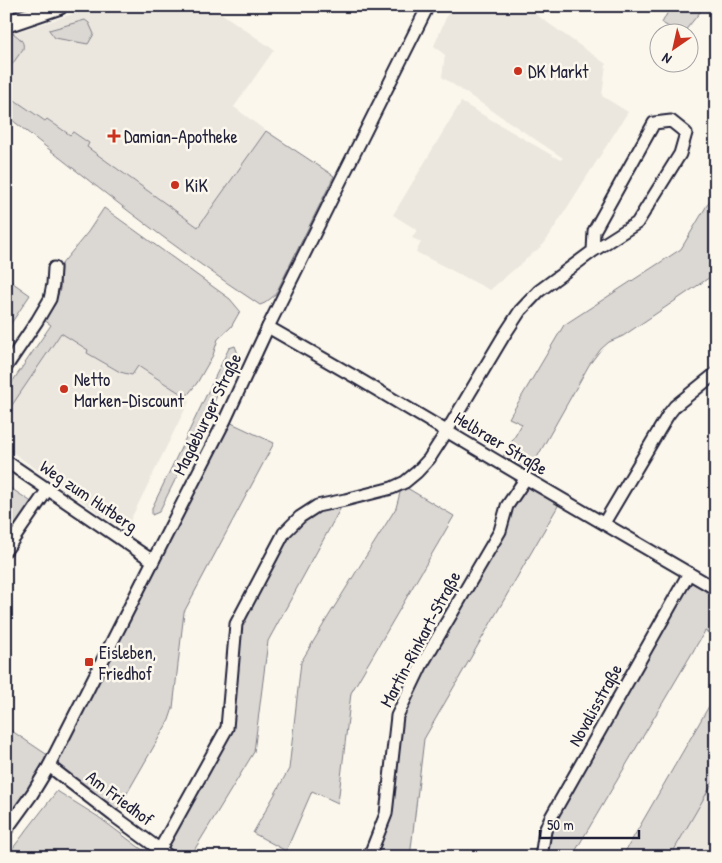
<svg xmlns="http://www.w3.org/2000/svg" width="722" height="863" viewBox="0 0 722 863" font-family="'Patrick Hand',sans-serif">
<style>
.built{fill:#ebe7df}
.green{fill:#dbd8d3;stroke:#7e7d87}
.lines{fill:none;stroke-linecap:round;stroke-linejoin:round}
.minor-casing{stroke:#22223b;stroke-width:15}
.secondary-casing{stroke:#22223b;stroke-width:20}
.minor{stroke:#fbf7ec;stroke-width:11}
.secondary{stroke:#fbf7ec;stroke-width:16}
.poi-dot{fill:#c8321e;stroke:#fbf7ec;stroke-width:2}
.labels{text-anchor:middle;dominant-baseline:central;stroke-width:5;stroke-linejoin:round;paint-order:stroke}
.poi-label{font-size:18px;fill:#22223b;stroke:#fbf7ec;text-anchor:start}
.street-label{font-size:18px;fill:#22223b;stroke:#fbf7ec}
</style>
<rect width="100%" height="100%" fill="#fbf7ec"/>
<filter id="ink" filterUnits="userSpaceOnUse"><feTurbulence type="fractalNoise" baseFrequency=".02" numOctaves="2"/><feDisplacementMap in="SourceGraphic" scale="10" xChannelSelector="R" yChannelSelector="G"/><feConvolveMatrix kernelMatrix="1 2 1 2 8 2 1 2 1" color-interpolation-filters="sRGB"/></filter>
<g filter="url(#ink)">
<g class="built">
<polygon points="98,6 211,6 274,50 234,107 266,131 198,227 87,147 89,143 73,132 70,135 47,119 45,121 6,94 6,73 23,49 24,45 22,40 13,33"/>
<polygon points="451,6 524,6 606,64 602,96 628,112 544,244 490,290 416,252 421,242 412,238 417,230 393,215 461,102 560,160 563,158 442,77 445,55 434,46"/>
<polygon points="61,333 88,350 87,353 120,372 132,375 137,366 190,399 125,531 6,448 6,414"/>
<polygon points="716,777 716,857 670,857"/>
</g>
<g class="green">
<polygon points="671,6 705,6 684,32 678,32 662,23"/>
<polygon points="85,20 89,23 94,34 88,44 55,38 49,30"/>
<path d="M13,33C19,38 25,41 23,49L6,73V35Z"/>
<path d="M6,94L45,121L47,119L70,135L73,132L89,143L87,147L198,227L266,131L334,176L275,295L265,303L260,305C172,247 89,181 7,116Z"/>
<polygon points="716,190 716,259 713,263 716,265 716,273 623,336 609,342 601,349 589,365 526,477 562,499 424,739 410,857 369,857 386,814 397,716 500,531 517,473 500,462 522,424 509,418 564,325 681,249"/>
<polygon points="104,208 230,299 240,311 231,327 218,339 213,355 197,383 186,397 138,366 132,375 120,372 87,353 88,350 61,333 6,414 6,391 51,325 44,320 55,304 60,289 61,265 88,232"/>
<polygon points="6,278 30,295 8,328 6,326"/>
<polygon points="235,346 238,354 159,512 152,515 152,508 229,348"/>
<polygon points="225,420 274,443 184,612 173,708 169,720 114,816 49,766"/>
<polygon points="6,485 33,503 6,542"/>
<polygon points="402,485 454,516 351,693 338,803 312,791 286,851 253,833 289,769 301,662 328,617 396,508"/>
<polygon points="345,500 268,641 254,752 190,857 170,857 160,849 221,739 236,624 300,517"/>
<polygon points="689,573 716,589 716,637 705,631 576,850 573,857 541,857 543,844"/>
<polygon points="716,694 716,777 670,857 622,857"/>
<polygon points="6,727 49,756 26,793 6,818"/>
<polygon points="57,791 97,816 152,857 6,857"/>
</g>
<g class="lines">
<defs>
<g id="minor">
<polyline points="268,327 357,378 517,473 716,589"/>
<polyline points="6,367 37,321 50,299 53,284 54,268"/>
<polyline points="6,461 153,561"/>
<polyline points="604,523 668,415 675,406 716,373"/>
<polyline points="6,550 48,489"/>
<polyline points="49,766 114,816 170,857"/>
<polyline points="6,830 32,794 49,766 153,561 225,420 268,327 330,202 428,6"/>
<polyline points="160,849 227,728 236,624 284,533 300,517 317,506 345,500 392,488 405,482 417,472 429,459 447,431 503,337 520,311 539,291 593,251 637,223 680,154 686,133 671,121 654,123 594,231 593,251"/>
<polyline points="369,857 386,814 397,716 421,666 500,531 507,506 526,478"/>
<polyline points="541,857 545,831 550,819 689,573"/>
</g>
<polyline id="secondary" points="6,24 59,6"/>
</defs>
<use href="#minor" class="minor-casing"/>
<use href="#secondary" class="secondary-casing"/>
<use href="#minor" class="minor"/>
<use href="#secondary" class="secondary"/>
</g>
</g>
<g class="poi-dot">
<circle cx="518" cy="71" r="5"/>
<path d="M111.5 128.5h5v5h5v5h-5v5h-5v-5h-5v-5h5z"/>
<circle cx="175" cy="185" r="5"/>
<circle cx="64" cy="389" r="5"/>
<rect x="84" y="657" width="10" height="10" rx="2.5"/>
</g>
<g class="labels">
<g class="poi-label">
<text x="528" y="71">DK Markt</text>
<text x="124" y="136">Damian-Apotheke</text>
<text x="185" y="185">KiK</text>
<text x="74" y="379">Netto<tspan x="74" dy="21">Marken-Discount</tspan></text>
<text x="99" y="652">Eisleben,<tspan x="99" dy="21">Friedhof</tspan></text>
</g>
<g class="street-label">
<text transform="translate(207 414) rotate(-64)">Magdeburger Straße</text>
<text transform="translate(501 443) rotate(31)">Helbraer Straße</text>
<text transform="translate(89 496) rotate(34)">Weg zum Hutberg</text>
<text transform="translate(420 639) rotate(-62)">Martin-Rinkart-Straße</text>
<text transform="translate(595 705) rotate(-61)">Novalisstraße</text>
<text transform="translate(120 798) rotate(37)">Am Friedhof</text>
</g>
</g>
<rect width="722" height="863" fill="none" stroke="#fbf7ec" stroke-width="25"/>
<rect x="12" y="12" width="697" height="838" fill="none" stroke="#22223b" stroke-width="2" filter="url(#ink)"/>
<g transform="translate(674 48) rotate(214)"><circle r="24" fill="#fbf7ec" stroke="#a4a2a5"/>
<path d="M0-4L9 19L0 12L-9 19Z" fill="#c8321e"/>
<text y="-8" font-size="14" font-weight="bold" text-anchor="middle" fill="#22223b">N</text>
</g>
<path d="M540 830v8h99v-8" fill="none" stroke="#22223b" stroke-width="2.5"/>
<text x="547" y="830" font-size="15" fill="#22223b" stroke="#fbf7ec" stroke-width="4" paint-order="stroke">50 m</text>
</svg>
